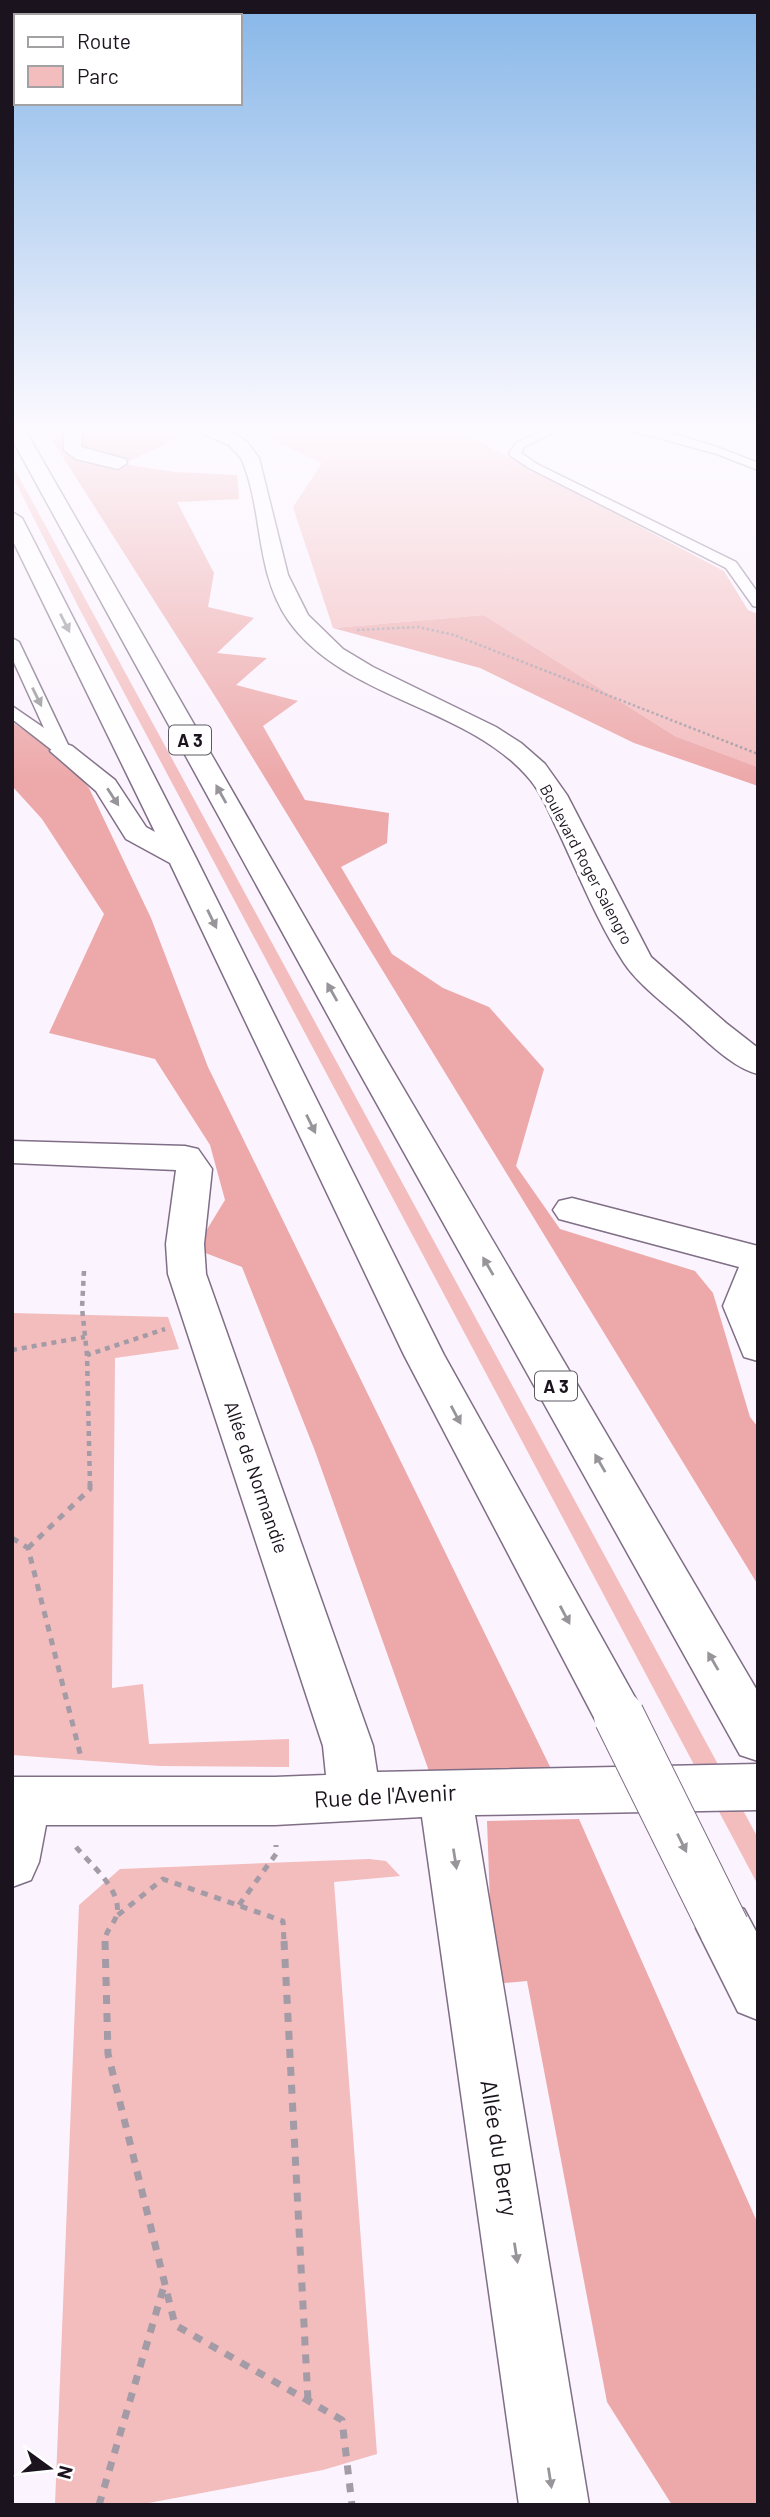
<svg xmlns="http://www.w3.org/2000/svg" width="770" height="2517" viewBox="0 0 770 2517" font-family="Barlow,sans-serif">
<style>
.green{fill:#f3bcbd}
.forest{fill:#eda9aa}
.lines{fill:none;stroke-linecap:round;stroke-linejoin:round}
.service-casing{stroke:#7f6e86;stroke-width:3}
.minor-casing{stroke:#7f6e86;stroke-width:3}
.motorway-casing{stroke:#7f6e86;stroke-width:3}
.path-far3{stroke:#a39ba6;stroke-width:2.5;stroke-dasharray:2.5 2.5;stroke-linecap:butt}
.path-far2{stroke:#a39ba6;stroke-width:4.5;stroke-dasharray:5 5;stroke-linecap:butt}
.path-far1{stroke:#a39ba6;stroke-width:5;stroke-dasharray:7 7;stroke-linecap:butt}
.path{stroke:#a39ba6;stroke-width:7;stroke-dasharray:9 9;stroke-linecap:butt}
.service{fill:#fff;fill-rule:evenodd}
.minor{fill:#fff;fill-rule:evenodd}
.motorway{fill:#fff;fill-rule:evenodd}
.motorway-bridge-casing{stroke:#7f6e86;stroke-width:52;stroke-linecap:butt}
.motorway-bridge{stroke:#fff;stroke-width:50}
.oneway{fill:#98959a}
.labels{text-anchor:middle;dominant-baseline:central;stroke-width:7;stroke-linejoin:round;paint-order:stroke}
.far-street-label{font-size:16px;fill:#1b141e;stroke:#fff}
.shield{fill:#fff;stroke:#5f5a62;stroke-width:2}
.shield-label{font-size:18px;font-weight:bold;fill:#1b141e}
.street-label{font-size:19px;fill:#1b141e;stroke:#fff}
.near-street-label{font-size:23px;fill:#1b141e;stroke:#fff}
</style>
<rect width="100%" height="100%" fill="#fbf3fe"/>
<g class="green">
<polygon points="247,428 453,428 724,571 748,610 758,614 758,767 675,736 484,615 333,628 293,507 322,463"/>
<polygon points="12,464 758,1838 758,1885 79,608 12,475"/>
<polygon points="12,1313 168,1317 179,1349 115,1358 112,1688 143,1684 149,1744 289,1739 289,1767 160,1766 12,1755"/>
<polygon points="369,1859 386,1861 400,1876 334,1882 377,2454 323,2470 138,2505 55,2505 79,1905 120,1869"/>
</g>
<g class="forest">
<polygon points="55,428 191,429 198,434 186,434 123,464 175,472 237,475 239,499 177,502 214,573 208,607 254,618 217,653 267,658 236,685 298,701 263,726 305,800 389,813 387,843 341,867 392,954 443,988 489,1007 544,1069 516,1166 560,1229 695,1271 713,1293 750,1417 758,1427 758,1585 218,701 47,432"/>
<polygon points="484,615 675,736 758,767 758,786 634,743 480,668 333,628"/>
<polygon points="12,722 58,752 89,788 151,918 208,1067 556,1779 430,1774 315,1451 242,1267 195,1249 225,1200 210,1145 155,1059 49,1033 104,914 42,819 12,786"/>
<polygon points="579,1819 758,2224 758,2505 672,2505 607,2402 527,1981 493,1984 487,1821"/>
</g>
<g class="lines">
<defs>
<g id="service">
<polygon points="549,428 564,428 524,447 521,453 537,464 736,562 758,593 758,607 753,606 726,568 529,468 511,456 509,454 516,443"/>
<path d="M622,428C665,427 719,447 758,463V470L717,454Z"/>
<polygon points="12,638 19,642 71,751 69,754 57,754 12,719 12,706 44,728 12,658"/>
</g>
<g id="minor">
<polygon points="64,428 82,428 81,447 125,459 127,463 118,469 76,459 64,450"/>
<path d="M196,428H221L235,434L247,442L259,458L288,575L308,615L343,649L373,667L496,727L521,743L545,764L567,795L651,957L726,1023L758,1048V1074C734,1068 711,1045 693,1029C673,1010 639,986 624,963C598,923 580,878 560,835C550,815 542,792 526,775C464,706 342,698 288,620C254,570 264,510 241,458L229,445L199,432Z"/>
<polygon points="12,1141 185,1146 198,1149 212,1169 204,1244 206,1274 373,1746 377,1772 758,1764 758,1810 475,1815 589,2505 519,2505 422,1817 275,1825 46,1825 39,1862 31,1880 12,1887 12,1777 275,1777 326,1775 323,1746 168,1274 166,1244 176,1170 12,1163"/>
<polygon points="572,1198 758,1246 758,1361 744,1357 723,1306 739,1267 559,1219 553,1210 559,1201"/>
</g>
<g id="motorway">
<polygon points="12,428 24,428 382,1052 758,1692 758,1761 740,1755 348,1052 12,439"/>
<polygon points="12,512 22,518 196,858 444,1355 637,1701 644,1716 637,1731 619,1738 601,1731 404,1355 170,863 126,839 96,791 50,751 54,746 63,743 72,746 115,780 146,827 155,832 12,539"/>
<polygon points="724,1901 744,1909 758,1935 758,2020 738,2012 696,1928 704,1909"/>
</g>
</defs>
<use href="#service" class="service-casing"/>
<use href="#minor" class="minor-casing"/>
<use href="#motorway" class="motorway-casing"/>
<polyline class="path-far3" points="357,630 418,627 454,635 758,754"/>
<g class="path-far2">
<polyline points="84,1271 82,1308 87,1355"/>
<polyline points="12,1350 85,1337"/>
<polyline points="90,1486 87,1355 165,1329"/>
</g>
<g class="path-far1">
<polyline points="12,1538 28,1548 81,1757"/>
<polyline points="28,1548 90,1489 90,1484"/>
<path d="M76,1847C90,1864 125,1892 116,1917C112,1927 105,1931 105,1942"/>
<polyline points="239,1905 276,1854 276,1845"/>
<polyline points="118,1915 163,1879 283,1921 284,1942"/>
</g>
<g class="path">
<polyline points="105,1941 108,2054 175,2325 342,2420 352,2505"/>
<polyline points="284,1941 308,2401"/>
<polyline points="99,2505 164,2286"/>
</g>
<use href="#service" class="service"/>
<use href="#minor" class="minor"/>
<use href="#motorway" class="motorway"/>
<defs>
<polyline id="motorway-bridge" points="619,1716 724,1928"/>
</defs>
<use href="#motorway-bridge" class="motorway-bridge-casing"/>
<use href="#motorway-bridge" class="motorway-bridge"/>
</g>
<defs><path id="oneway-solid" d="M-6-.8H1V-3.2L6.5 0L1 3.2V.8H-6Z" transform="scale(1.75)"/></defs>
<g class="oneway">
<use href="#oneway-solid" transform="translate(65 623) rotate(63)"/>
<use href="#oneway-solid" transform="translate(37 697) rotate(64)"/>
<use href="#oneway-solid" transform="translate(221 794) rotate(-119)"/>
<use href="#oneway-solid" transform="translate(113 797) rotate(57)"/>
<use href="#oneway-solid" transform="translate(212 919) rotate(64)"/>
<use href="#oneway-solid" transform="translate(332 992) rotate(-119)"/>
<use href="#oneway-solid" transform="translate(311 1124) rotate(64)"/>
<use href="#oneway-solid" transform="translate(488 1266) rotate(-120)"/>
<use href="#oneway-solid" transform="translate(456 1415) rotate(62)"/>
<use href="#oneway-solid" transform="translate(600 1463) rotate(-120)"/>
<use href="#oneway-solid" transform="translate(565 1615) rotate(62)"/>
<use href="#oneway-solid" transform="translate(713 1661) rotate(-120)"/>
<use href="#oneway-solid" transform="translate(682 1843) rotate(64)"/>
<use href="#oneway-solid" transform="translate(455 1859) rotate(81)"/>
<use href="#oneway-solid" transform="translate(516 2253) rotate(81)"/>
<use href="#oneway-solid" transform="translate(550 2478) rotate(81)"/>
</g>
<linearGradient id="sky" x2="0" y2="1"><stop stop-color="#86b6e8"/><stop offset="0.55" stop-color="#fdfaff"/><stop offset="1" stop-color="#fdfaff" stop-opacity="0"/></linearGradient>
<rect width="770" height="780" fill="url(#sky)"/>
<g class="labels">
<g class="far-street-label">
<text transform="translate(587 864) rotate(62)">Boulevard Roger Salengro</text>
</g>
<g class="shield">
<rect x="169" y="725.5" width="42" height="29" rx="5"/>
<rect x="535" y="1371.5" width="42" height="29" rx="5"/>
</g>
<g class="shield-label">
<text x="190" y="740">A 3</text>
<text x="556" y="1386">A 3</text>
</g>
<g class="street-label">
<text transform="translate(257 1477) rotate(71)">Allée de Normandie</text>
</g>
<g class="near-street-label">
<text transform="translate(385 1795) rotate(-3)">Rue de l'Avenir</text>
<text transform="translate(500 2148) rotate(81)">Allée du Berry</text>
</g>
</g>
<rect width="770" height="2517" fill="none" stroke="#1b141e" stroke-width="28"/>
<rect x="14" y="14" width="228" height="91" fill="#ffffff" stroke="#a4a1a5" stroke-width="2"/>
<rect x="28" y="37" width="35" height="10" fill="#ffffff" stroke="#a4a1a5" stroke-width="2"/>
<text x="77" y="49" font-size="21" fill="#1b141e">Route</text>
<rect x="28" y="66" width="35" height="21" fill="#f3bcbd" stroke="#a4a1a5" stroke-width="2"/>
<text x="77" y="84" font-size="21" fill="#1b141e">Parc</text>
<g transform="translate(49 2468) rotate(105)" stroke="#ffffff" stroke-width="5" paint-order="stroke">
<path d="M0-5L12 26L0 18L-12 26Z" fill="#1b141e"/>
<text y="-10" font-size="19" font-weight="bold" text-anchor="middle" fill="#1b141e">N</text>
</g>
</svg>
